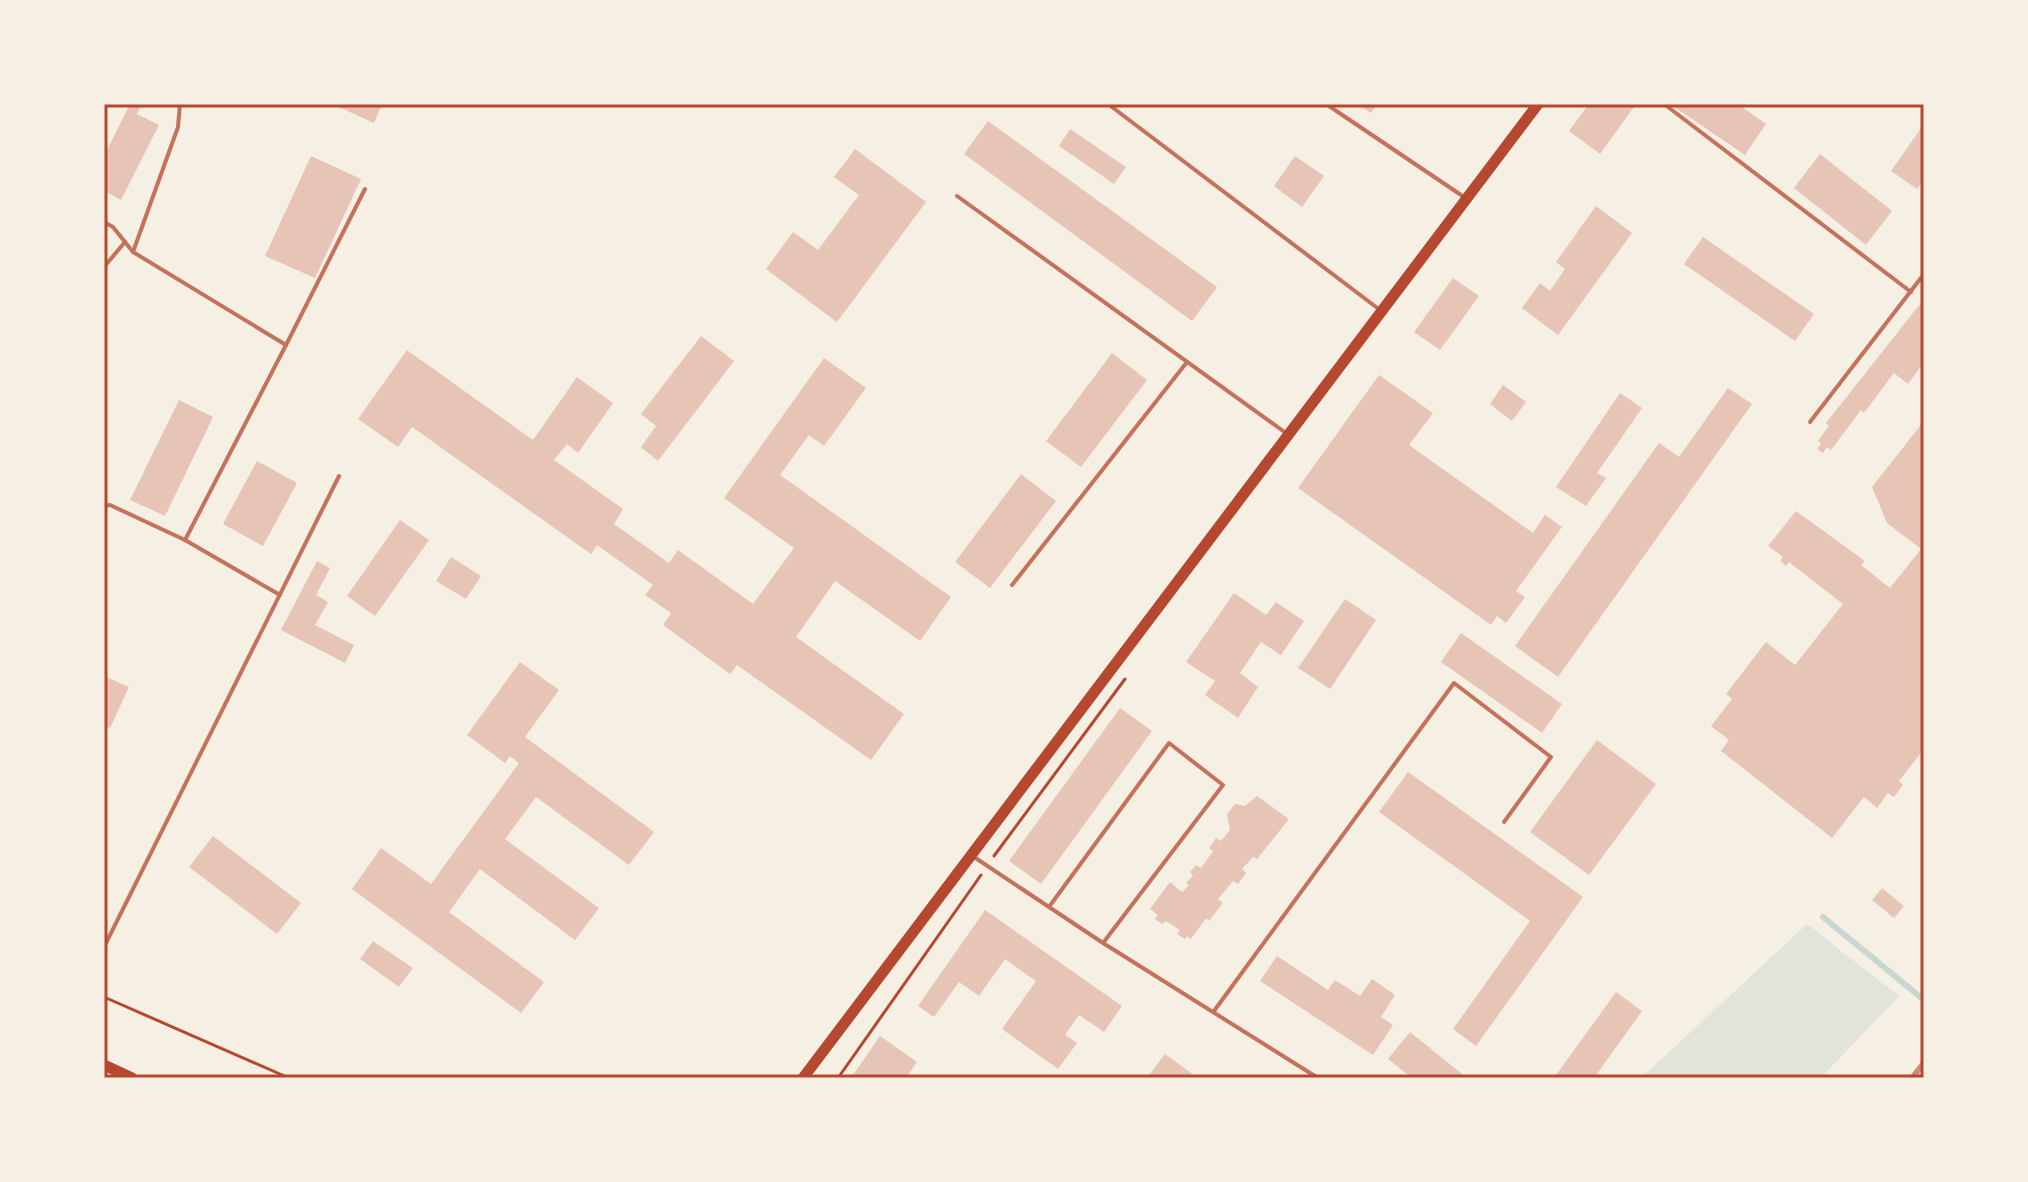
<svg xmlns="http://www.w3.org/2000/svg" width="2028" height="1182" viewBox="0 0 2028 1182" font-family="'PT Sans Narrow',sans-serif">
<style>
.green{fill:#e2e4dc}
.lines{fill:none;stroke-linecap:round;stroke-linejoin:round}
.stream{stroke:#c9d6d2;stroke-width:6}
.building{fill:#e6c5b7}
.path{stroke:#b5482f;stroke-width:3}
.service{stroke:#c5725c;stroke-width:4}
.secondary{stroke:#b5482f;stroke-width:11}
.rail{stroke:#cf8b77;stroke-width:6}
.neatline{fill:none;stroke:#b5482f;stroke-width:3}
</style>
<rect width="100%" height="100%" fill="#f6efe4"/>
<polygon class="green" points="1807,924 1899,996 1821,1078 1641,1078"/>
<g class="lines">
<polyline class="stream" points="1823,917 1924,1000"/>
</g>
<g class="building">
<polygon points="130,104 142,104 137,114 159,125 121,200 104,191 104,156"/>
<polygon points="332,104 382,104 374,123"/>
<polygon points="1357,104 1377,104 1371,113"/>
<polygon points="1589,104 1636,104 1600,154 1569,131"/>
<polygon points="1670,104 1738,104 1766,124 1745,155"/>
<polygon points="988,121 1217,287 1192,321 964,154"/>
<polygon points="1924,124 1924,179 1917,189 1891,171"/>
<polygon points="1070,129 1126,167 1114,184 1059,146"/>
<polygon points="855,149 926,202 837,322 766,269 793,232 818,250 859,195 834,177"/>
<polygon points="1820,154 1892,211 1866,245 1794,188"/>
<polygon points="311,156 361,179 315,278 265,256"/>
<polygon points="1295,156 1324,176 1302,207 1274,186"/>
<polygon points="1596,206 1632,233 1558,335 1522,308 1540,283 1550,291 1565,269 1556,262"/>
<polygon points="1703,237 1814,314 1795,341 1684,264"/>
<polygon points="1453,278 1479,296 1440,350 1414,332"/>
<polygon points="1924,299 1924,362 1908,384 1894,373 1864,413 1861,410 1831,450 1827,447 1823,453 1817,449 1821,443 1818,441 1829,426 1826,423"/>
<polygon points="701,336 734,361 658,461 641,447 656,426 641,414"/>
<polygon points="407,350 533,440 577,377 613,403 578,453 567,444 554,460 623,509 614,524 669,563 678,550 753,604 794,548 724,498 824,358 866,388 824,446 809,435 780,475 951,597 920,641 835,581 796,637 904,714 871,760 737,665 730,674 663,625 671,613 645,595 653,585 597,545 591,554 412,427 398,447 358,419"/>
<polygon points="1112,353 1147,380 1081,467 1046,441"/>
<polygon points="1379,375 1433,413 1409,445 1533,533 1545,515 1562,527 1516,591 1525,597 1506,623 1497,616 1491,625 1298,488"/>
<polygon points="1503,385 1526,402 1512,421 1490,404"/>
<polygon points="1728,388 1752,404 1558,677 1515,646 1659,443 1679,457"/>
<polygon points="1620,393 1642,408 1597,473 1606,478 1586,506 1556,487"/>
<polygon points="179,400 213,417 165,516 130,500"/>
<polygon points="1924,421 1924,749 1899,781 1903,785 1894,797 1888,793 1877,808 1864,797 1832,838 1721,751 1729,740 1711,726 1732,699 1726,694 1766,642 1795,665 1843,604 1789,562 1786,566 1780,561 1783,557 1768,546 1796,511 1865,561 1861,565 1890,588 1921,549 1887,523 1872,487"/>
<polygon points="257,461 297,483 263,546 223,524"/>
<polygon points="1021,474 1056,501 990,588 955,562"/>
<polygon points="400,520 429,540 375,616 347,596"/>
<polygon points="451,557 481,576 466,599 436,581"/>
<polygon points="317,561 330,568 316,595 328,602 315,625 354,645 345,663 281,630"/>
<polygon points="1234,593 1266,615 1276,602 1304,621 1281,655 1261,642 1240,673 1258,687 1238,718 1205,695 1215,681 1186,662"/>
<polygon points="1345,599 1376,620 1330,689 1298,668"/>
<polygon points="1461,633 1562,704 1542,733 1441,662"/>
<polygon points="520,662 559,690 525,737 654,832 629,865 536,797 505,839 599,908 575,940 480,869 449,912 544,982 521,1013 352,889 381,848 431,884 519,763 510,756 505,763 467,735"/>
<polygon points="104,676 129,687 110,728 104,725"/>
<polygon points="1120,708 1152,731 1041,884 1009,861"/>
<polygon points="1597,740 1656,784 1589,875 1530,832"/>
<polygon points="1408,772 1583,897 1476,1046 1453,1029 1530,921 1379,812"/>
<polygon points="1257,796 1289,819 1257,859 1253,857 1242,869 1246,873 1238,884 1233,881 1218,899 1223,903 1209,921 1206,918 1191,939 1187,936 1185,939 1177,934 1180,930 1166,921 1162,924 1155,919 1158,915 1150,909 1170,882 1182,892 1189,885 1186,883 1193,876 1190,872 1196,865 1201,868 1213,851 1209,848 1216,838 1221,841 1230,830 1227,814 1235,804 1245,806"/>
<polygon points="213,836 301,903 277,934 189,867"/>
<polygon points="1882,888 1904,906 1894,918 1872,900"/>
<polygon points="985,910 1122,1006 1104,1032 1079,1015 1065,1035 1077,1043 1058,1069 1002,1029 1036,981 1005,959 979,996 959,982 934,1017 918,1006"/>
<polygon points="373,941 413,968 399,987 360,959"/>
<polygon points="1277,956 1328,990 1335,980 1360,996 1372,979 1395,995 1381,1017 1393,1025 1373,1055 1260,981"/>
<polygon points="1616,992 1642,1011 1594,1078 1554,1078"/>
<polygon points="1410,1032 1467,1078 1412,1078 1388,1059"/>
<polygon points="880,1036 917,1062 906,1078 851,1078"/>
<polygon points="1165,1054 1198,1078 1147,1078"/>
</g>
<g class="lines">
<g class="path">
<polyline points="994,856 1125,679"/>
<polyline points="104,997 289,1078"/>
<polyline points="838,1078 981,875"/>
</g>
<g class="service">
<polyline points="180,104 178,127 133,252 286,345 185,540 280,595"/>
<polyline points="1108,104 1380,310"/>
<polyline points="1326,104 1464,197"/>
<polyline points="1664,104 1911,292"/>
<polyline points="957,196 1286,433"/>
<polyline points="104,222 113,227 133,252"/>
<polyline points="104,267 125,242"/>
<polyline points="286,345 365,189"/>
<polyline points="1810,422 1924,274"/>
<polyline points="104,506 110,505 185,540"/>
<polyline points="1012,585 1187,362"/>
<polyline points="974,857 1103,943 1318,1078"/>
<polyline points="1049,907 1169,743 1223,785 1103,943"/>
<polyline points="104,947 339,476"/>
<polyline points="1214,1011 1454,683 1551,757 1504,822"/>
</g>
<g class="secondary">
<polyline points="104,1065 132,1078"/>
<polyline points="803,1078 1538,104"/>
</g>
<polyline class="rail" points="1912,1078 1924,1063"/>
</g>
<rect width="2028" height="1182" fill="none" stroke="#f6efe4" stroke-width="212"/>
<rect x="106" y="106" width="1816" height="970" class="neatline"/>
</svg>
